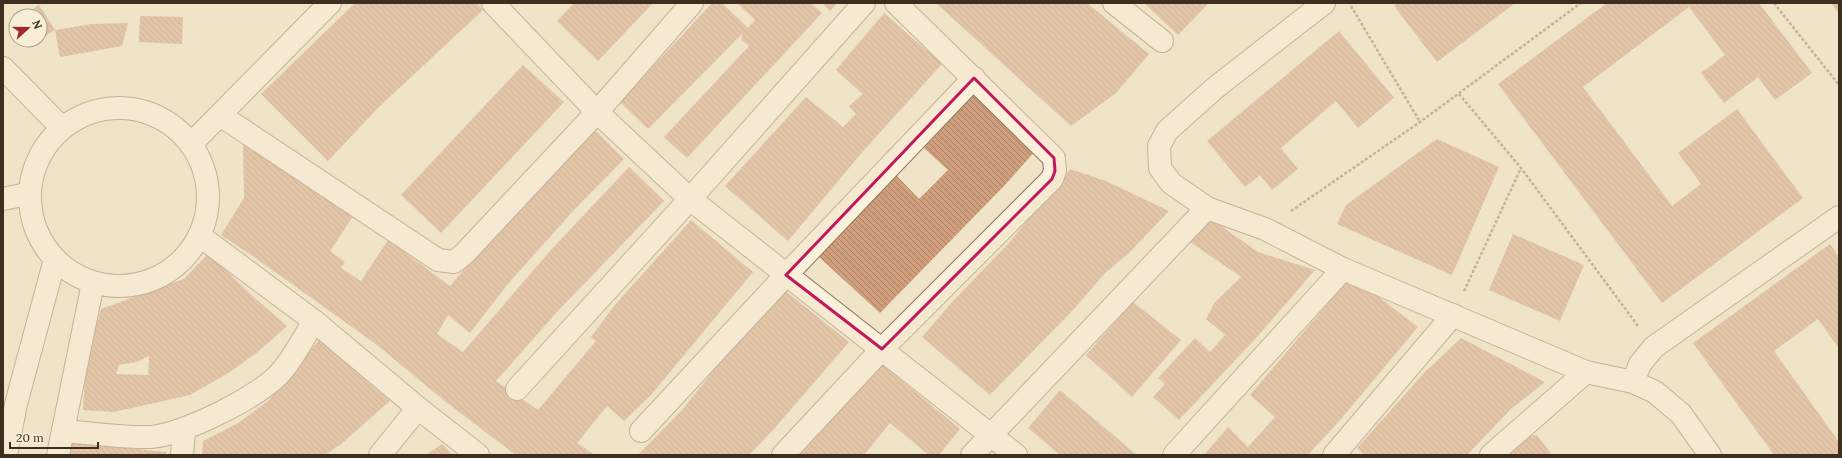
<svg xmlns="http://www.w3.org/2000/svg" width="1842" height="458" viewBox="0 0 1842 458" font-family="Lora,serif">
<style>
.building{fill:url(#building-back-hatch);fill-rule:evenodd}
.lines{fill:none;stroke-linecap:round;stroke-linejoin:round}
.minor-casing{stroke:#8d765c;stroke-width:24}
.path{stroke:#8d765c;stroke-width:2.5;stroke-dasharray:3 2;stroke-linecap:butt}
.minor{stroke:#faf1dc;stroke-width:22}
.marked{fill:none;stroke:#c2185b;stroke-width:3;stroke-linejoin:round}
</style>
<defs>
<pattern id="building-back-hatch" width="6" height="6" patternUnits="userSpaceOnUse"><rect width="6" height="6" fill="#cf9f7d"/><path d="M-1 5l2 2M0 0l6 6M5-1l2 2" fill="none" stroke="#a98266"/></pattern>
</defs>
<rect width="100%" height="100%" fill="#f0e4c8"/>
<g class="building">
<polygon points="355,3 477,3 483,10 379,107 328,161 261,94"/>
<polygon points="574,3 653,3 598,61 557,21"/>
<polygon points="712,3 722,3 748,28 755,20 737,3 811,3 822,13 687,158 664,137 749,46 741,39 743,33 648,129 620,102"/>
<polygon points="822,3 837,3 830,11"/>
<polygon points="936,3 1087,3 1149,54 1116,93 1071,126"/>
<polygon points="1144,3 1209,3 1178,35"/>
<polygon points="1398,3 1515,3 1437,62 1394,6"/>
<polygon points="1607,3 1759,3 1812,73 1775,100 1758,77 1724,103 1701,73 1725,55 1689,7 1583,87 1672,206 1701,184 1678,153 1737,109 1803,198 1662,303 1498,84"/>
<polygon points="1831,3 1839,3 1839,14"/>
<polygon points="39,5 55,30 42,38 40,35 40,16 28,16 26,13"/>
<polygon points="884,13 942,64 865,149 788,241 725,186 806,97 843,127 856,114 849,106 863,94 836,70"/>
<polygon points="140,16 183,17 182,44 139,42"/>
<polygon points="128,23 122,46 60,57 55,30 92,24"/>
<polygon points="1339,31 1394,98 1358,128 1336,101 1281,148 1298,169 1272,190 1260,175 1245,187 1207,141"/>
<polygon points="523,65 564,102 441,233 401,195"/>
<polygon points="975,93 1036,150 1004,186 880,313 819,257 896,175 919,199 948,170 924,148"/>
<polygon points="595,130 624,159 573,211 507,285 470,333 448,315 437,334 463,352 550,251 629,167 664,201 556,313 496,381 538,410 596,341 591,337 614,306 691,220 753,272 651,395 624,421 607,406 577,443 595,455 516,455 446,402 377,345 257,259 221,235 244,198 243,141 354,215 330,251 345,262 341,268 361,281 388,240 450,286 475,257"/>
<polygon points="1437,139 1499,167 1452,275 1337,224 1346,205"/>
<polygon points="1070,169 1106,181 1169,211 1130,252 1105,273 1074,309 990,395 922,337 953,301 1008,244"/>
<polygon points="1207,216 1258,252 1315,270 1257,337 1179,420 1153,397 1165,384 1158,378 1195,338 1210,352 1225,335 1206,319 1215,302 1241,277 1190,242"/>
<polygon points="1513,234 1584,265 1560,321 1489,290"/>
<polygon points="1830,244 1839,257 1839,347 1838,347 1818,319 1774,351 1839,442 1839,455 1774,455 1693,343"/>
<path d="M209,253L247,291L287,326L259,351L230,372L190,395L114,412L83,410L86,363L101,309L184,279ZM149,356L148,375L116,374L119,365L137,362Z"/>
<polygon points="1351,276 1418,327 1341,419 1308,455 1204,455 1228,427 1248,447 1275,417 1250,395"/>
<polygon points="783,289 849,342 774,429 749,455 638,455 682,410 710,375"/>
<polygon points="1133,302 1181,340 1132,397 1086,355"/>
<polygon points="1461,338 1545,382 1511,409 1467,455 1364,455 1357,448 1424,373"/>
<polygon points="319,340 390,401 341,444 325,455 202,455 203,441 238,423 268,401"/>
<polygon points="879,362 960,429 939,455 929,455 890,423 864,455 798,455"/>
<polygon points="1060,390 1137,455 1060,455 1028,428"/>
<polygon points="1537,435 1552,455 1502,455 1526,436"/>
<polygon points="69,442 166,452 166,455 67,455"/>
<polygon points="442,444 453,455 426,455"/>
</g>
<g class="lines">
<defs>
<g id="minor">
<polyline points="493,3 597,112 690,199 1016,455"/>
<polyline points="1114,3 1162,41"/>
<polyline points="1324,3 1215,88 1167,131 1159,146 1160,168 1171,183 1207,208 1265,229 1343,269 1586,372 1633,382 1655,392 1681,414 1710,455"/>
<polyline points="3,68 62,128"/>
<circle cx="119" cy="197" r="89"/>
<polyline points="220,115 438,260 454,262 464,254 597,112 692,3"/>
<polyline points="191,144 330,3"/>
<polyline points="3,199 27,194"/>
<polyline points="200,236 314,321 418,408 478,455"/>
<polyline points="1633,382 1640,364 1654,347 1839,217"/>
<polyline points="517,389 690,199 864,3"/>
<path d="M63,431C92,433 122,438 151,437C182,435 261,396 281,372C294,357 304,337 314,321"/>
<polyline points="641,431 786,275 974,78"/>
<polyline points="6,455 16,404 55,259"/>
<polyline points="58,455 93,283"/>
<polyline points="182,455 184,430"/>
<polyline points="380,455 418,408"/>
<polyline points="783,455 882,349 1052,179 1055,171 1054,158 896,3"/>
<polyline points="972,455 1207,208"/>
<polyline points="1174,455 1343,269"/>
<polyline points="1334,455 1453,315"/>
<polyline points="1491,455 1586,372"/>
</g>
</defs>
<use href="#minor" class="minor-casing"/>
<g class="path">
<polyline points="1774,3 1839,85"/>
<polyline points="1351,6 1420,122"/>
<polyline points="1459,94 1521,168 1638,326"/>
<polyline points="1291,211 1420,122 1581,3"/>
<polyline points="1464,291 1521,168"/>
</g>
<use href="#minor" class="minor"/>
</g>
<path d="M0 0H1842V458H0ZM974,78L1054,158L1055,171L1052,179L882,349L786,275Z" fill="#f0e4c8" fill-opacity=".55" fill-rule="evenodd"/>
<path class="marked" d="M974,78L1054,158L1055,171L1052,179L882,349L786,275Z"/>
<rect width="1842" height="458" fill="none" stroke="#3d2e20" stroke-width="8"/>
<g transform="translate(28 28) rotate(69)"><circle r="19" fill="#f7eed8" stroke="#ada18e"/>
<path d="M0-3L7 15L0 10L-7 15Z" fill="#9e2a2b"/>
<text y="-6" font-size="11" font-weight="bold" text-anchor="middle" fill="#3d2e20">N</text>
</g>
<path d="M10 442v6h88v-6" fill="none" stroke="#3d2e20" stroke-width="2"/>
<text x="16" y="442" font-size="12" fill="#3d2e20" stroke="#f7eed8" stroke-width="3" paint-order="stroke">20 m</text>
</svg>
